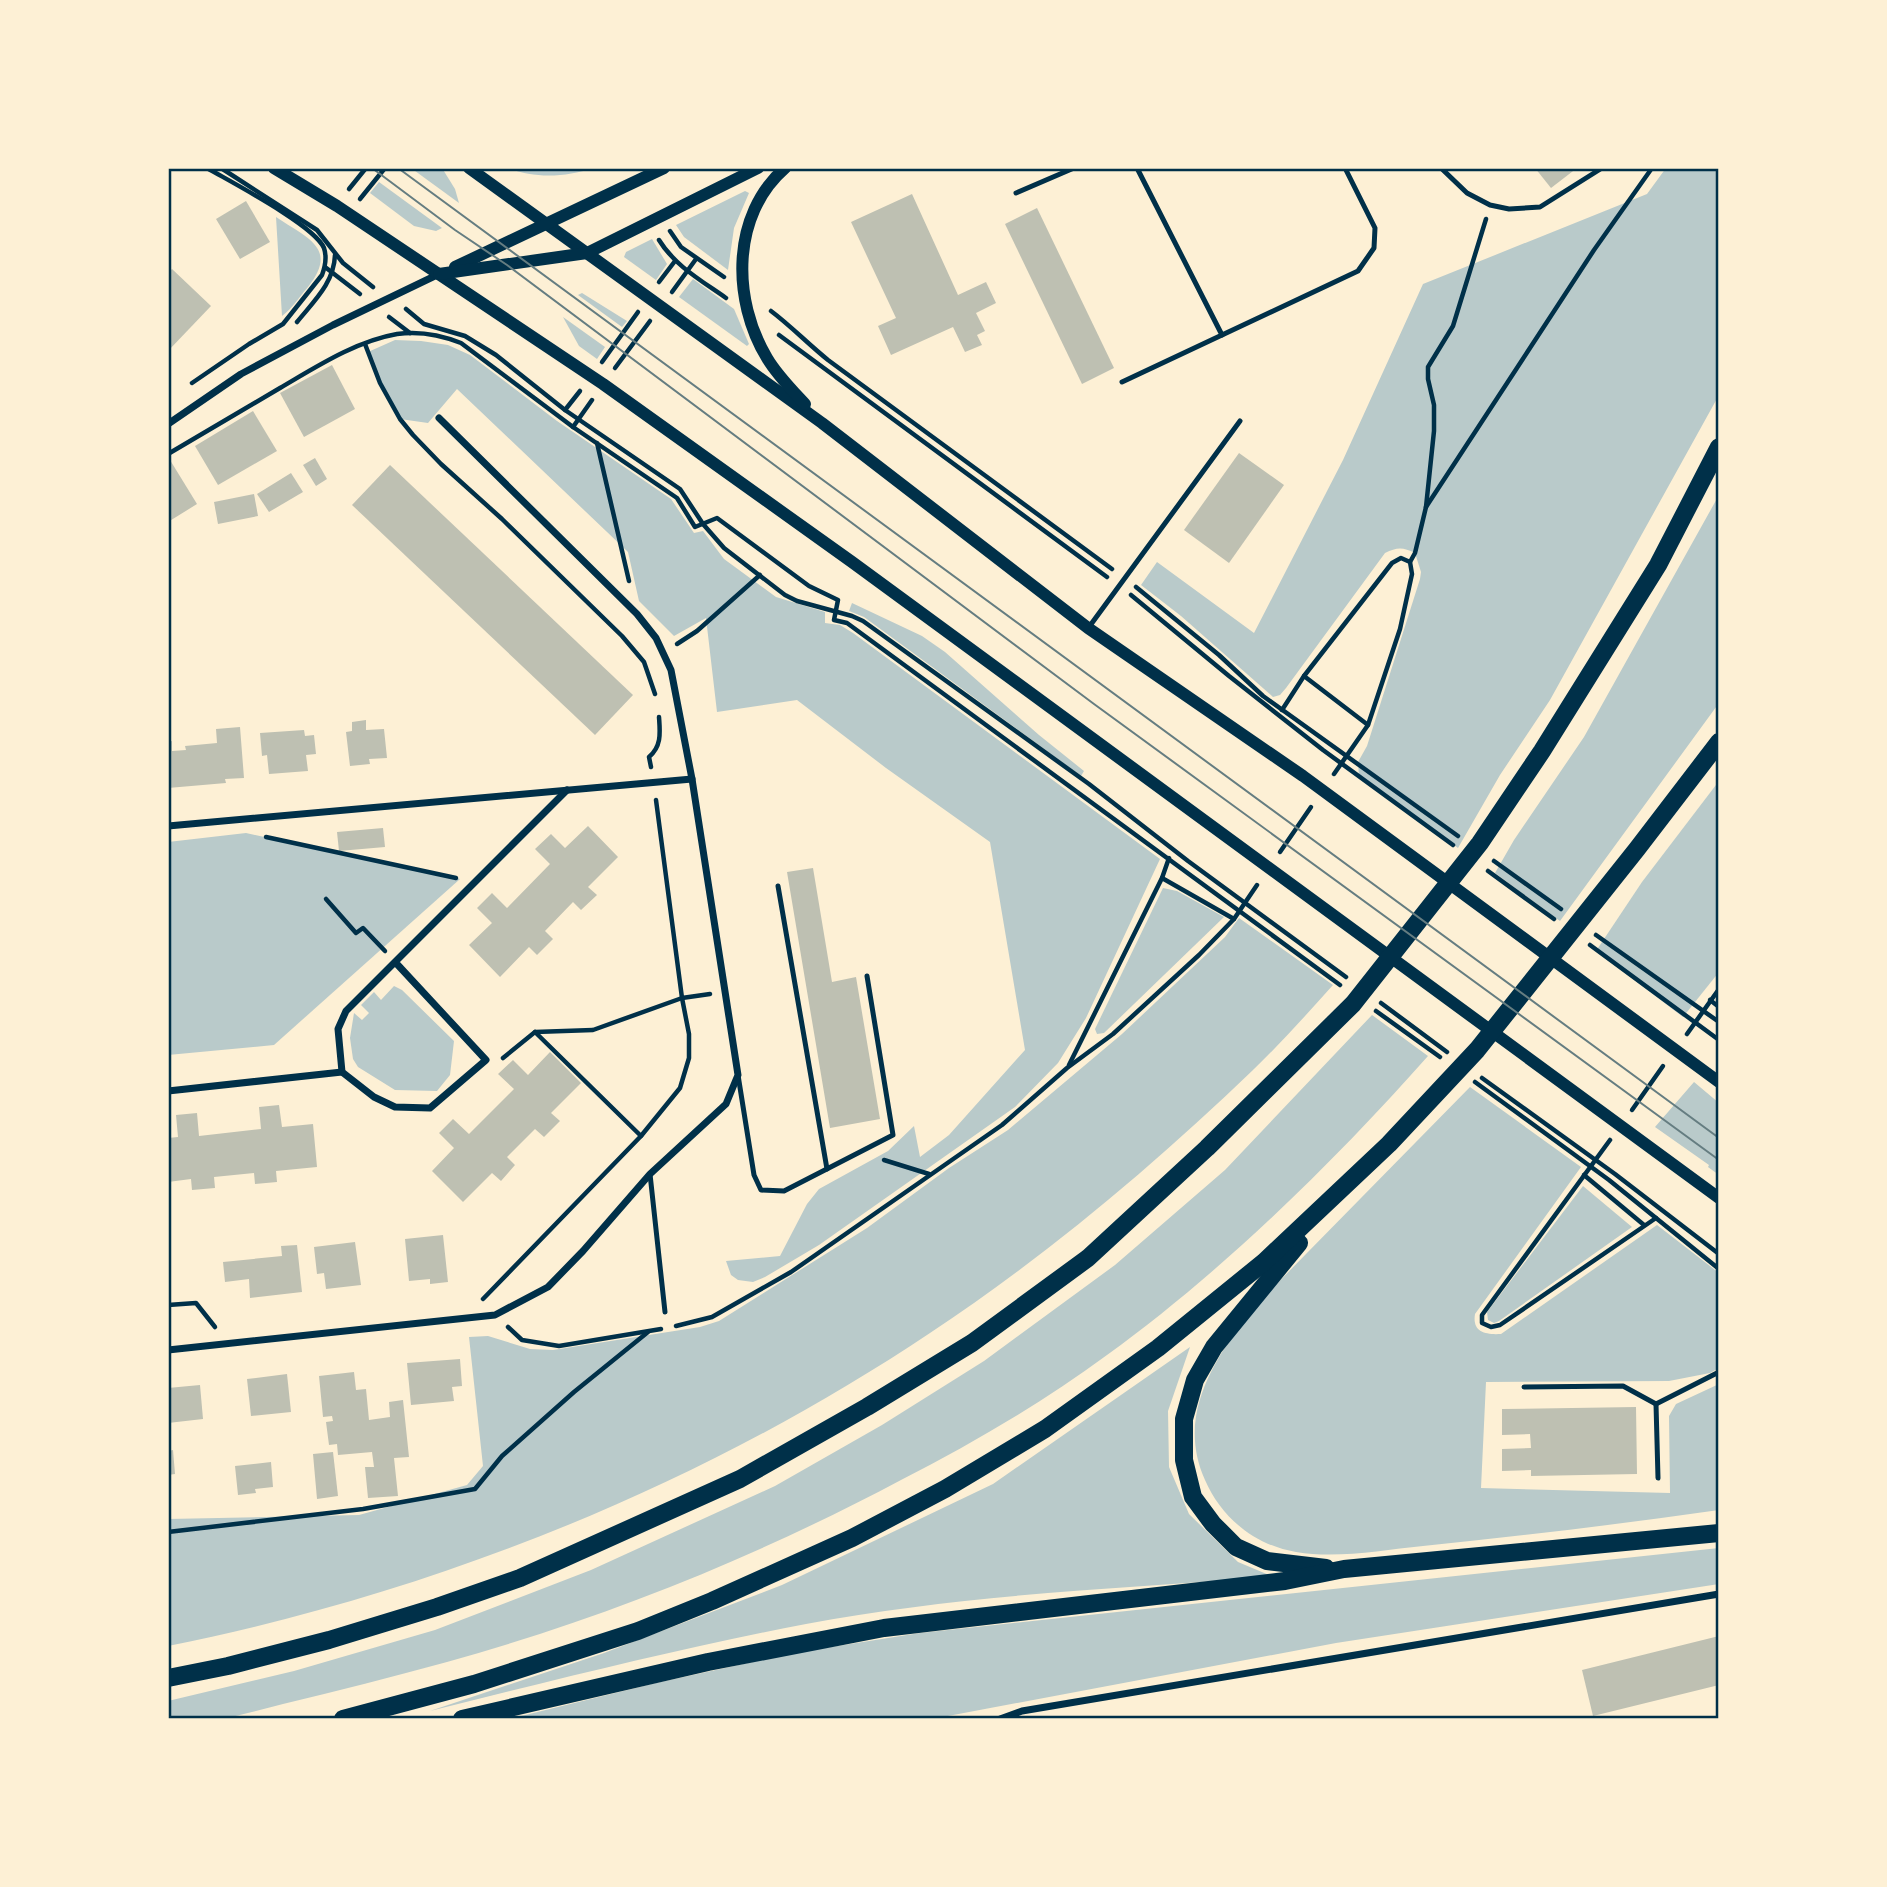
<svg xmlns="http://www.w3.org/2000/svg" width="1887" height="1887" viewBox="0 0 1887 1887" font-family="'Libre Baskerville',serif">
<style>
.green{fill:#b9caca}
.building{fill:#bec0b2}
.lines{fill:none;stroke-linecap:round;stroke-linejoin:round}
.path{stroke:#003049;stroke-width:4.5}
.service{stroke:#003049;stroke-width:5}
.minor{stroke:#003049;stroke-width:7}
.tertiary{stroke:#003049;stroke-width:12}
.primary{stroke:#003049;stroke-width:18}
.tram{stroke:#657d81;stroke-width:2}
.neatline{fill:none;stroke:#003049;stroke-width:2.5}
</style>
<rect width="100%" height="100%" fill="#fdf0d5"/>
<g class="green">
<polygon points="411,168 442,168 455,189 459,203"/>
<path d="M508,168H593C566,177 536,179 508,168Z"/>
<path d="M1666,168H1719V395L1550,700L1500,775L1458,848L1359,777L1358,762L1367,746L1420,579L1421,572L1415,553C1403,547 1397,547 1385,553L1286,688L1280,695L1273,697L1181,616L1141,585L1157,562L1254,633L1343,460L1423,284L1647,194Z"/>
<polygon points="379,182 442,228 436,231 414,226 370,193"/>
<polygon points="745,191 749,193 734,228 728,270 684,237 676,225"/>
<path d="M276,217C307,238 339,248 308,287C300,296 292,309 282,316Z"/>
<polygon points="652,239 667,264 656,280 624,257 626,252"/>
<polygon points="693,279 734,309 749,344 747,346 679,297"/>
<polygon points="582,293 627,321 622,327 578,295"/>
<polygon points="563,317 605,347 597,359 579,346"/>
<polygon points="395,340 421,341 448,345 470,355 557,421 671,499 694,533 703,531 724,559 776,597 825,612 825,623 840,625 853,633 1160,859 1086,1018 1058,1063 1015,1107 819,1245 765,1277 753,1282 738,1280 731,1275 726,1261 780,1256 807,1204 819,1189 888,1151 914,1126 920,1157 949,1135 1025,1050 990,842 886,768 797,700 717,712 706,618 674,636 639,601 628,552 457,389 428,423 400,419 380,383 368,352"/>
<polygon points="1719,495 1719,703 1560,921 1495,873 1514,840 1584,737"/>
<polygon points="852,603 922,636 945,652 1039,735 1084,771 1081,776 864,617 849,611"/>
<polygon points="1719,781 1719,972 1683,1017 1596,951 1642,882"/>
<polygon points="246,833 460,879 274,1045 168,1055 168,842"/>
<polygon points="1163,888 1177,891 1224,917 1104,1033 1097,1034 1095,1029"/>
<path d="M1239,918L1333,985C1307,1014 1281,1043 1253,1070C1153,1166 1045,1257 930,1333C701,1486 437,1592 168,1646V1519L359,1515L467,1485L483,1466L469,1337L488,1336L530,1349L553,1350L700,1327L719,1321L867,1228L949,1168L1008,1130L1122,1034L1225,937Z"/>
<polygon points="394,986 402,990 454,1041 450,1075 437,1091 395,1090 358,1067 353,1059 350,1038 354,1013 362,1020 369,1013 361,1005 374,992 381,1000"/>
<path d="M1372,1015L1428,1056C1334,1162 1222,1272 1107,1355C1042,1403 973,1443 901,1480C756,1557 605,1618 447,1662C392,1677 338,1691 283,1704C262,1709 241,1716 219,1719C203,1721 185,1719 168,1719V1701L294,1671L435,1630L591,1570L775,1486L882,1425L984,1361L1115,1265L1225,1170Z"/>
<polygon points="1694,1082 1719,1103 1719,1175 1708,1167 1709,1165 1655,1127"/>
<path d="M1470,1087L1581,1167L1475,1314C1472,1332 1485,1335 1501,1334L1657,1225L1719,1273V1368L1710,1373L1669,1381L1486,1382L1481,1488L1670,1493L1669,1416L1676,1404L1719,1384V1510C1621,1524 1522,1536 1423,1546C1382,1550 1337,1559 1296,1552C1254,1545 1221,1517 1205,1480C1176,1415 1214,1361 1251,1310Z"/>
<polygon points="1583,1186 1632,1227 1499,1321 1494,1323 1488,1320 1487,1312"/>
<path d="M1190,1347L1168,1411L1169,1467L1189,1514L1238,1562L1274,1577C1118,1588 960,1595 806,1624C680,1648 555,1680 430,1711L604,1653L782,1585L993,1484Z"/>
<polygon points="1719,1548 1719,1584 1336,1643 932,1719 509,1719 656,1683 799,1652 920,1633"/>
</g>
<g class="building">
<polygon points="1535,168 1577,168 1551,188"/>
<polygon points="912,194 958,295 986,282 996,303 976,313 985,331 977,335 982,345 965,352 953,327 891,355 878,326 896,318 851,222"/>
<polygon points="246,201 270,242 240,259 216,219"/>
<polygon points="1037,208 1114,368 1082,384 1005,224"/>
<polygon points="172,269 211,306 168,351 168,273"/>
<polygon points="332,365 355,409 304,437 280,393"/>
<polygon points="253,411 277,451 218,485 195,446"/>
<polygon points="1239,453 1284,485 1229,563 1184,530"/>
<polygon points="315,458 327,479 316,486 303,465"/>
<polygon points="170,460 197,504 168,522 168,462"/>
<polygon points="390,465 633,695 595,735 352,505"/>
<polygon points="291,473 303,492 269,512 257,494"/>
<polygon points="254,494 258,516 218,524 214,502"/>
<polygon points="366,720 366,730 384,729 387,758 369,759 370,764 350,766 346,732 352,731 352,722"/>
<polygon points="240,727 244,778 225,779 226,783 168,788 168,742 172,741 172,751 186,750 185,746 217,743 216,729"/>
<polygon points="304,730 305,736 314,735 316,754 306,755 308,771 269,774 267,755 262,756 260,733"/>
<polygon points="588,826 618,857 588,887 597,895 581,910 573,902 545,931 553,939 537,955 529,947 500,977 469,945 492,923 477,908 492,893 507,908 550,864 535,849 551,834 565,848"/>
<polygon points="383,828 385,847 339,851 337,832"/>
<polygon points="813,868 832,982 856,977 880,1119 830,1128 787,872"/>
<polygon points="550,1052 581,1083 551,1113 560,1121 544,1137 535,1129 507,1157 515,1165 501,1181 492,1173 463,1202 432,1171 454,1148 439,1133 453,1119 469,1134 514,1089 498,1074 513,1060 528,1075"/>
<polygon points="279,1105 282,1127 313,1124 317,1167 276,1171 277,1182 255,1184 254,1173 214,1177 215,1188 192,1190 191,1179 168,1182 168,1138 178,1137 176,1115 197,1113 199,1136 261,1129 259,1107"/>
<polygon points="443,1235 448,1282 430,1284 430,1279 409,1281 405,1239"/>
<polygon points="355,1242 361,1285 326,1289 324,1273 317,1274 314,1247"/>
<polygon points="297,1245 302,1292 250,1298 249,1279 225,1282 223,1262 282,1256 281,1246"/>
<polygon points="460,1359 462,1386 452,1387 454,1401 411,1405 407,1363"/>
<polygon points="354,1372 356,1390 366,1389 369,1420 390,1417 389,1402 403,1400 409,1457 394,1458 398,1496 368,1498 365,1467 374,1467 372,1452 338,1455 337,1444 329,1445 326,1422 333,1421 332,1416 323,1417 319,1376"/>
<polygon points="287,1374 291,1412 251,1416 247,1379"/>
<polygon points="200,1385 203,1419 168,1423 168,1388"/>
<polygon points="1636,1407 1637,1474 1531,1476 1531,1470 1502,1471 1502,1449 1531,1448 1530,1434 1502,1435 1502,1409"/>
<polygon points="173,1450 175,1474 168,1475 168,1451"/>
<polygon points="333,1452 338,1496 317,1499 313,1454"/>
<polygon points="271,1462 273,1487 255,1489 256,1493 238,1495 235,1466"/>
<polygon points="1719,1636 1719,1685 1593,1716 1582,1670"/>
</g>
<g class="lines">
<g class="path">
<polyline points="221,168 317,230 343,263 373,287"/>
<polyline points="349,189 366,168"/>
<polyline points="360,199 385,168"/>
<polyline points="670,231 681,247 724,277"/>
<path d="M659,240C675,266 702,281 726,298"/>
<polyline points="325,267 360,294"/>
<polyline points="659,282 675,261"/>
<polyline points="672,292 696,259"/>
<polyline points="406,309 424,324 465,336 496,355 565,410 680,489 703,524 724,548 785,595 797,601 852,616 863,621 1089,784 1188,861 1346,977"/>
<path d="M771,311C791,326 808,344 828,360L1112,569"/>
<polyline points="389,317 410,333"/>
<path d="M297,322C314,301 334,283 335,255"/>
<polyline points="779,335 1107,577"/>
<polyline points="365,344 380,383 400,419 413,435 441,464 502,519 622,636 644,662 655,694"/>
<polyline points="602,362 638,312"/>
<polyline points="615,368 650,321"/>
<path d="M192,383L249,344L283,324L322,275C325,267 327,257 324,248C314,225 231,182 207,168"/>
<polyline points="565,410 580,391"/>
<polyline points="573,427 677,498 695,527 717,518 809,586 838,600 834,620 847,623 1340,985"/>
<polyline points="597,443 629,581"/>
<path d="M168,454C205,432 243,410 280,388C316,367 356,341 397,334C418,331 441,335 461,343L573,427L592,400"/>
<polyline points="1426,507 1594,250 1652,168"/>
<polyline points="1410,562 1415,553 1426,507 1434,431 1434,405 1428,379 1428,367 1453,326 1486,219"/>
<polyline points="1136,587 1219,655 1263,696 1458,836"/>
<polyline points="1131,595 1229,676 1323,750 1453,845"/>
<polyline points="677,644 697,631 760,575"/>
<polyline points="1304,676 1368,725"/>
<polyline points="1282,710 1304,676 1392,563 1401,558 1410,562 1412,574 1400,629 1368,725 1334,774"/>
<path d="M651,767L649,757C662,746 660,732 659,717"/>
<polyline points="266,837 456,878"/>
<polyline points="1280,852 1311,807"/>
<polyline points="1494,861 1561,909"/>
<polyline points="1488,871 1554,919"/>
<polyline points="1162,878 1234,919"/>
<polyline points="326,899 356,933 363,928 385,951"/>
<polyline points="1596,935 1719,1022"/>
<polyline points="1590,945 1719,1040"/>
<polyline points="1710,1000 1719,1007"/>
<polyline points="1381,1003 1447,1052"/>
<polyline points="1376,1011 1440,1057"/>
<polyline points="535,1032 641,1136 680,1088 689,1058 689,1034 682,998 656,800"/>
<polyline points="1687,1034 1719,989"/>
<polyline points="503,1058 535,1032 593,1030 682,998 710,994"/>
<polyline points="1069,1065 1162,878 1169,858"/>
<polyline points="1482,1078 1615,1174 1719,1254"/>
<polyline points="1475,1082 1609,1180 1719,1269"/>
<polyline points="1632,1110 1663,1066"/>
<polyline points="1610,1140 1482,1315 1482,1323 1491,1327 1500,1325 1656,1218"/>
<polyline points="884,1160 929,1174"/>
<polyline points="1584,1175 1644,1225"/>
<polyline points="483,1299 641,1136"/>
<polyline points="168,1305 196,1303 215,1327"/>
<polyline points="676,1326 712,1317 791,1272 1002,1125 1067,1068 1113,1034 1199,955 1234,919 1257,885"/>
<polyline points="508,1327 522,1340 559,1346 661,1329"/>
<polyline points="168,1532 363,1509 475,1489 502,1456 574,1392 648,1332"/>
</g>
<g class="service">
<polyline points="1441,168 1467,193 1490,205 1509,209 1540,207 1602,168"/>
<polyline points="1016,193 1074,168"/>
<polyline points="1222,335 1358,271 1374,248 1375,228 1345,168"/>
<polyline points="1122,382 1222,335 1137,168"/>
<polyline points="1089,627 1240,421"/>
<polyline points="778,886 827,1169"/>
<polyline points="738,1075 754,1175 761,1190 784,1191 893,1135 867,976"/>
<polyline points="650,1174 665,1312"/>
<polyline points="1524,1387 1623,1386 1656,1404 1719,1372"/>
<polyline points="1656,1404 1658,1478"/>
</g>
<g class="minor">
<polyline points="168,424 241,374 333,325 439,274"/>
<polyline points="168,826 692,779"/>
<polyline points="396,963 486,1060 430,1108 395,1107 374,1097 342,1072 338,1029 346,1011 567,790"/>
<polyline points="168,1091 342,1072"/>
<polyline points="168,1350 495,1315 548,1287 583,1251 650,1174 726,1104 738,1075 692,779 671,670 656,638 637,614 439,418"/>
<polyline points="1000,1719 1022,1711 1719,1594"/>
</g>
<g class="tertiary">
<polyline points="274,168 337,206 603,384 852,562 1719,1198"/>
<polyline points="469,168 822,423 1088,628 1303,776 1719,1082"/>
<path d="M785,168C731,215 732,300 767,358C777,375 792,390 805,404"/>
<polyline points="455,267 664,168"/>
<polyline points="439,274 587,253 758,168"/>
</g>
<g class="primary">
<polyline points="1299,1243 1214,1347 1195,1380 1184,1419 1184,1460 1193,1497 1213,1524 1236,1547 1267,1561 1326,1568"/>
<polyline points="168,1678 228,1666 329,1640 437,1607 520,1578 740,1479 867,1407 972,1343 1088,1258 1207,1148 1353,1004 1480,843 1542,751 1658,565 1719,447"/>
<polyline points="343,1719 474,1684 638,1631 712,1601 852,1538 945,1489 1045,1429 1158,1348 1264,1262 1389,1144 1477,1050 1637,849 1719,742"/>
<polyline points="462,1719 708,1662 884,1628 1285,1581 1344,1569 1719,1533"/>
</g>
<g class="tram">
<polyline points="372,168 455,230 507,265 1094,704 1719,1160"/>
<polyline points="398,168 1719,1138"/>
</g>
</g>
<rect width="1887" height="1887" fill="none" stroke="#fdf0d5" stroke-width="340"/>
<rect x="170" y="170" width="1547" height="1547" class="neatline"/>
</svg>
